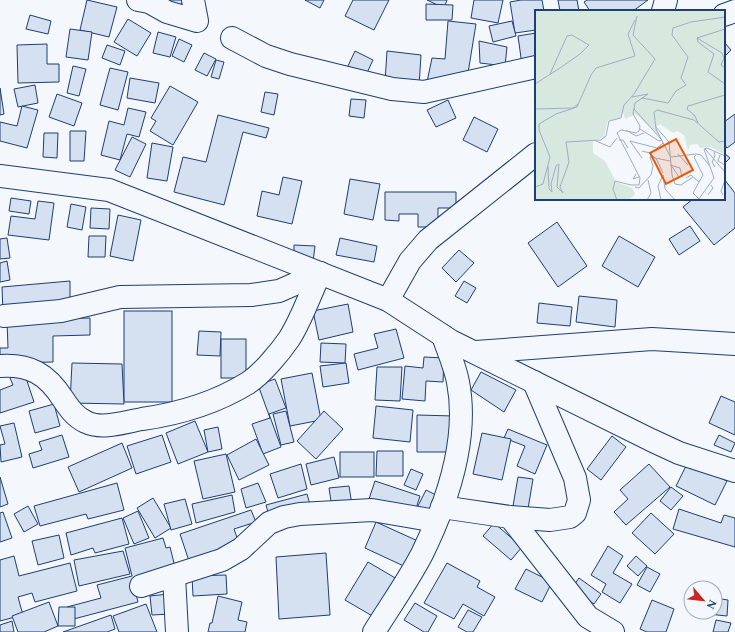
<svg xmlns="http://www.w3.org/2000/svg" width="735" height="632" viewBox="0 0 735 632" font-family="Spectral,serif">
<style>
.building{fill:#d5e0f0;stroke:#1d3f73}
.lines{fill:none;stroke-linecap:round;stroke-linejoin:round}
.minor-casing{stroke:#1d3f73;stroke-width:24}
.minor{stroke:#f4f7fb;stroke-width:22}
.inset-road{fill:none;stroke:#9eadc5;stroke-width:1}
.view{fill:#e8590c;fill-opacity:0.15;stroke:#e8590c;stroke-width:2}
.inset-edge{fill:none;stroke:#1d3f73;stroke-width:2}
</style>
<rect width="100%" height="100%" fill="#f4f7fb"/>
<g class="building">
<polygon points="87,0 117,7 109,37 80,30"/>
<polygon points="164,0 184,0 177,11"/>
<polygon points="305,0 324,0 320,8"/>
<polygon points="353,0 389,0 374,30 345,16"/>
<polygon points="427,0 447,0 444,8"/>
<polygon points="474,0 503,0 498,23 471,18"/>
<polygon points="521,0 542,0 544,11 536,11 536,30 515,33 510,2"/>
<polygon points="558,0 577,0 579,11 560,11"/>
<polygon points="587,0 648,0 633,11 590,11 584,2"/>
<polygon points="426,4 453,5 452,20 426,20"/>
<polygon points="30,15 51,21 48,34 26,29"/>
<polygon points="128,19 151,33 137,56 114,42"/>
<polygon points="448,21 476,24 467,79 427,82 432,58 445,59"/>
<polygon points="512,21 516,36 493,42 489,26"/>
<polygon points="70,29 92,32 88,60 66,57"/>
<polygon points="158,32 176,37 170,57 153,53"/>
<polygon points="536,33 536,63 522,65 518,36"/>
<polygon points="179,39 192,45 184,62 172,56"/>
<polygon points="479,41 507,47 505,66 480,63"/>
<polygon points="724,42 731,50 724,57"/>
<polygon points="47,44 47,64 59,64 59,82 18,83 17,45"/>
<polygon points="107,45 125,51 120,65 102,58"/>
<polygon points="355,51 373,60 365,77 347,68"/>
<polygon points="387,51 421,55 419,86 385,82"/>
<polygon points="204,53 216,59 207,76 195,70"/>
<polygon points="216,60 224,62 219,79 211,77"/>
<polygon points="73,66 86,69 79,96 67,93"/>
<polygon points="110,68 128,72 118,110 100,105"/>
<polygon points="130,78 159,83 155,103 127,98"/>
<polygon points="35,85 38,103 18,107 14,89"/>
<polygon points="170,86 198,102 173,145 150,131 156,121 151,118"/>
<polygon points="0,88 4,114 0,115"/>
<polygon points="265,92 278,94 274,115 261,112"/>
<polygon points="57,94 82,103 74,126 49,117"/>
<polygon points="351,99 366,100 364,118 349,116"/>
<polygon points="448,100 456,118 436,127 427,110"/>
<polygon points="22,106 38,110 27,148 0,141 0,122 17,126"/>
<polygon points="128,108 146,112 139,137 127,134 120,160 101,155 109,121 124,125"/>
<polygon points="735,114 735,142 727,148 724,144 724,122"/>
<polygon points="218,115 269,128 266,138 243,132 224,205 174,192 183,157 206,162"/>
<polygon points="474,117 498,129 487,152 463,140"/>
<polygon points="70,131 86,131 84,161 70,161"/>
<polygon points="44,133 58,133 57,158 43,157"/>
<polygon points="132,137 146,144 130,177 115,170"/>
<polygon points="152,143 173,147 167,181 147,178"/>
<polygon points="724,153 730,158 724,164"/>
<polygon points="283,177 302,181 292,224 257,216 262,191 279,195"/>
<polygon points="350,179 380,184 373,220 344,214"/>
<polygon points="724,179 735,193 735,228 714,245 683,207 693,199 724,199"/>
<polygon points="385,192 456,192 456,208 438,208 438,227 418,227 418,214 399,214 399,221 385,220"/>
<polygon points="11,198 31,201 29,214 9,211"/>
<polygon points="38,201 54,203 49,240 8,235 11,216 35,219"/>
<polygon points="71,204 86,207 82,230 67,227"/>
<polygon points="91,208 110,209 109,229 90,228"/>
<polygon points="118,215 141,220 133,261 110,256"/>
<polygon points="557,222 587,266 558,287 528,243"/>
<polygon points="690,226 700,241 679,255 669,239"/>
<polygon points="89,236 106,236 105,257 88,257"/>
<polygon points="619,236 655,257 638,287 602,266"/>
<polygon points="7,238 10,258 0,259 0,239"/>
<polygon points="340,238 377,246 374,262 336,255"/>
<polygon points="294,245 315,246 313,262 294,256"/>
<polygon points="459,250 474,263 456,282 442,268"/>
<polygon points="7,261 10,280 0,282 0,263"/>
<polygon points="70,281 70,305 3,313 2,287"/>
<polygon points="464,281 476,288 467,303 455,296"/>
<polygon points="579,296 617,300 615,327 576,322"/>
<polygon points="539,303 572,307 570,326 537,323"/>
<polygon points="348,304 353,332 319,340 313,311"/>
<rect x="124" y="311" width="48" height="91"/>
<polygon points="90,318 90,335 53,336 53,362 0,363 0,348 8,348 7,320"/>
<polygon points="396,329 404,358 358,370 354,354 378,348 374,334"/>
<polygon points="199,331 221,332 220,356 197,355"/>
<rect x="221" y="339" width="25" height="39"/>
<polygon points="321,343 346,344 345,363 320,362"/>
<polygon points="424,357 444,358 443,382 426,381 425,401 402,399 405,366 423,368"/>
<polygon points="72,363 122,364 124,404 70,403"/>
<polygon points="346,363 349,383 323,387 320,366"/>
<polygon points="377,367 402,367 400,401 375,400"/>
<polygon points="24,372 34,402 0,413 0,390 13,385 10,378"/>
<polygon points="481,372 516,390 504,412 471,390"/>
<polygon points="312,373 321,420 290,426 281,379"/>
<polygon points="275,379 286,408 269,414 281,447 263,454 252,424 270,418 258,385"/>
<polygon points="721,396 735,402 735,435 709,423"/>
<polygon points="54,404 60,426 35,433 29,411"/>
<polygon points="376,406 413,410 410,442 373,438"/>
<polygon points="286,411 294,442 281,445 273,414"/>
<polygon points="324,411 343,429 316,459 297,441"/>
<polygon points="417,415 454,416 453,452 417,452"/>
<polygon points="195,421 208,452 178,464 166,433"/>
<polygon points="14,423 22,457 1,462 0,445 5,444 0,426"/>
<polygon points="218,427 222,449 208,452 204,430"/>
<polygon points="508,429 547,445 535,474 517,466 525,446 504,438"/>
<polygon points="482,433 511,439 502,480 473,474"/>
<polygon points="62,435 69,457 33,468 29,454 42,450 39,442"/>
<polygon points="162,435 171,462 136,474 127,446"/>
<polygon points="719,435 735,443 731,452 714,445"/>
<polygon points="612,436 626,447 601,480 587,469"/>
<polygon points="256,439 269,465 239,480 227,455"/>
<polygon points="122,443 132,468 79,492 68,467"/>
<polygon points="377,451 403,451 403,476 376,476"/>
<rect x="340" y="452" width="34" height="25"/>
<polygon points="226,454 235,492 203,499 194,461"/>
<polygon points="334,457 339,478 311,485 306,464"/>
<polygon points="688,462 727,481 715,505 676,486"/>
<polygon points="301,464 307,489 278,498 270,474"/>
<polygon points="649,464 670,487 626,525 614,512 628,499 620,490"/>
<polygon points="411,469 423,474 416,490 404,485"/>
<polygon points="0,477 8,504 0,507"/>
<polygon points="518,477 533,479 528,509 513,506"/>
<polygon points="375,481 420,496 414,515 369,499"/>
<polygon points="117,483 124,510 88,519 86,514 40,526 34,506"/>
<polygon points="258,483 266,502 246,508 241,489"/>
<polygon points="349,486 352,505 332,508 329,488"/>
<polygon points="671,487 683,496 671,510 660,501"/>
<polygon points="426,490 438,496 430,512 418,506"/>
<polygon points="307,494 311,508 270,519 266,505"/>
<polygon points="232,495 235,512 196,523 192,504"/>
<polygon points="153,498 171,528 155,538 137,508"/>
<polygon points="185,499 192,524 171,530 164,504"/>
<polygon points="28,506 38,524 24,532 14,514"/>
<polygon points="679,509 721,523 724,515 735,518 735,547 673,529"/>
<polygon points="251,510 256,522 234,529 240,546 190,564 180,534"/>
<polygon points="138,511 149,538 134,544 123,518"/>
<polygon points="3,512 12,538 0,542 0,513"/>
<polygon points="651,513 674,534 655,554 632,533"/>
<polygon points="122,518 129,544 95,553 93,548 71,555 66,533"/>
<polygon points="376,522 420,542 408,568 365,548"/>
<polygon points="494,523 522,547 511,560 483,536"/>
<polygon points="59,535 64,558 38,565 32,541"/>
<polygon points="163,538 166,548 170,547 176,571 133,582 138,602 70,620 67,607 101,598 97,585 132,576 125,548"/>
<polygon points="608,546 623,556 613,573 632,584 620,603 602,592 606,584 591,575"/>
<polygon points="123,551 130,574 79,586 74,560"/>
<polygon points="326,553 330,615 279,619 276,557"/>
<polygon points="14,556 19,576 70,563 77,591 35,602 32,593 18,597 23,615 0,621 0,560"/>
<polygon points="636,556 647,566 638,576 627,566"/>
<polygon points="368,562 397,579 374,617 345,600"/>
<polygon points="447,563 480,581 477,587 495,597 484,616 463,604 454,619 424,603"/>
<polygon points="647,567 660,574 650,592 637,585"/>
<polygon points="526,569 552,582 542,602 515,589"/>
<polygon points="226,575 227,594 193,596 192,576"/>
<polygon points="579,578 601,594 594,604 572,588"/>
<polygon points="169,594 171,614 152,615 150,596"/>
<polygon points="218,596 242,602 238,620 247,622 245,632 208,632 210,623 212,623"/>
<polygon points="715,598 728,600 727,616 708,614 708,612 715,612"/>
<polygon points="652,600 674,609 666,632 647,632 640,629"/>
<polygon points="49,602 58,626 44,632 18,632 12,616"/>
<polygon points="415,603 437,616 428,632 424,632 404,620"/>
<polygon points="146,604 157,632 119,632 113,616"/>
<polygon points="59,607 75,607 75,626 58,626"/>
<polygon points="468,610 482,617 473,632 467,632 458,627"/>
<polygon points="111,615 115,629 107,632 63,632"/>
<polygon points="716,620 731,623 728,632 713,632"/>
<polygon points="12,621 14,632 0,632 0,625"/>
</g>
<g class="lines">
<defs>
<g id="minor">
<polyline points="138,0 149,2 167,12 197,21 193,0"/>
<polyline points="663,11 666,0"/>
<polyline points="724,15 735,11"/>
<polyline points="232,38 266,56 290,64 392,89 424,92 536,67"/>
<polyline points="0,176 109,190 388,300 451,341 651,440 679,453 735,471"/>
<polyline points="388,300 410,261 428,240 536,154"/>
<polyline points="4,316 61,311 120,297 251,295 279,291 320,273"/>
<polyline points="476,352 652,339 735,344"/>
<path d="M0,366C30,364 47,374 63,399C69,408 75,417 86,422C102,430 125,422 142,419C178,414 217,402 248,383C262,374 280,352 289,339C301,321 311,292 320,273"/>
<polyline points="442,507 510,517 550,520 570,517 575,513 579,500 575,478 534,382"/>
<polyline points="510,517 588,617 613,632"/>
<polyline points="174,576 177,632"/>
<polyline points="141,586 222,560 241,549 269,523 284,517 300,514 372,510 436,521"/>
<path d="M374,632C390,606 408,581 422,554C447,503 469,439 458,382C455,366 448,351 443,336"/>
</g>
</defs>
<use href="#minor" class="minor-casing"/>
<use href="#minor" class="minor"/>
</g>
<g transform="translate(535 10)">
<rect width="190" height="190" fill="#f4f7fb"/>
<path d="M0,0H190V145L176,137L165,138L162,134L155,135L153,141L149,125L142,121L138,123L125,114L121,117L125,127L101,104L90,109L88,102L84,109L73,110L69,127L58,131V143L70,151L81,172L97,178L100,184L94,190H0Z" fill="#d7e8df"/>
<path class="inset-road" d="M162,28L163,32L179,44L173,62L190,74M162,28L187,43L189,48L186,55L190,58M162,28L190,19M0,74L25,58L45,44L54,35L37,25L32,26L15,64M97,87L113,84L100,93L99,99L126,129M107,88L133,93L141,81L151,75L146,68L153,47L137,25L138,18L156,12L190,7M0,99L38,98L43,94M163,113L160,106L152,99L153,96L190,85M121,117L134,132L137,165L140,174L146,175L158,167M105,119L124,131L127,130M91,120L101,126L109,123M84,130H88L93,138M61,131L75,137L82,128M170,139L190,162M107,141L115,143L122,150L128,163M179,142L180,146L177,152L180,157M143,144L153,155M161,145L159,147L168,165L158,183L164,189M185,145L183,151L190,155M135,146L121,119L119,102L122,100L159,110L184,132L190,131M136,147L161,144L166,145L174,155M107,148L95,131L122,138L128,133M135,155L145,158L147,167M136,155L144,167M13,156L14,179L17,182L16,174L21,156L24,154L22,177L28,183L25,177L34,152L31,132L66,130L71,126L74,111L86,108L89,95L99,84L120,49L98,25L102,6M101,164L98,169L104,167M128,165L130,179L140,190M151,168L156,165L164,172M96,175H104L105,168L82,123L86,120L101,123L104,121L105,116L98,104L99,98M0,177L8,174L15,147L4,120V114L21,104L42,97L56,65L61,58L100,46L93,24L100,10M100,177L104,178L116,165L118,156L115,147L135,151M173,185L178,178L176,175M188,185L186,181L190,170M82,190L78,179L80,171L96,175M112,190L116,183L113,170M126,190L123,176L128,165M163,190L179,168L169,139L172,138L190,146"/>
<path class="view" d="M141,129L158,160L131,174L115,143Z"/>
<rect width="190" height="190" class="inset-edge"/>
</g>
<g transform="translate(703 600) rotate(118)"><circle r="19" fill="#f4f7fb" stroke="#9eadc5"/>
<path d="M0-3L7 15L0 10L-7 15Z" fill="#c62828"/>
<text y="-6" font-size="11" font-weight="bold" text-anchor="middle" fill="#1d3f73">N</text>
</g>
</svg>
